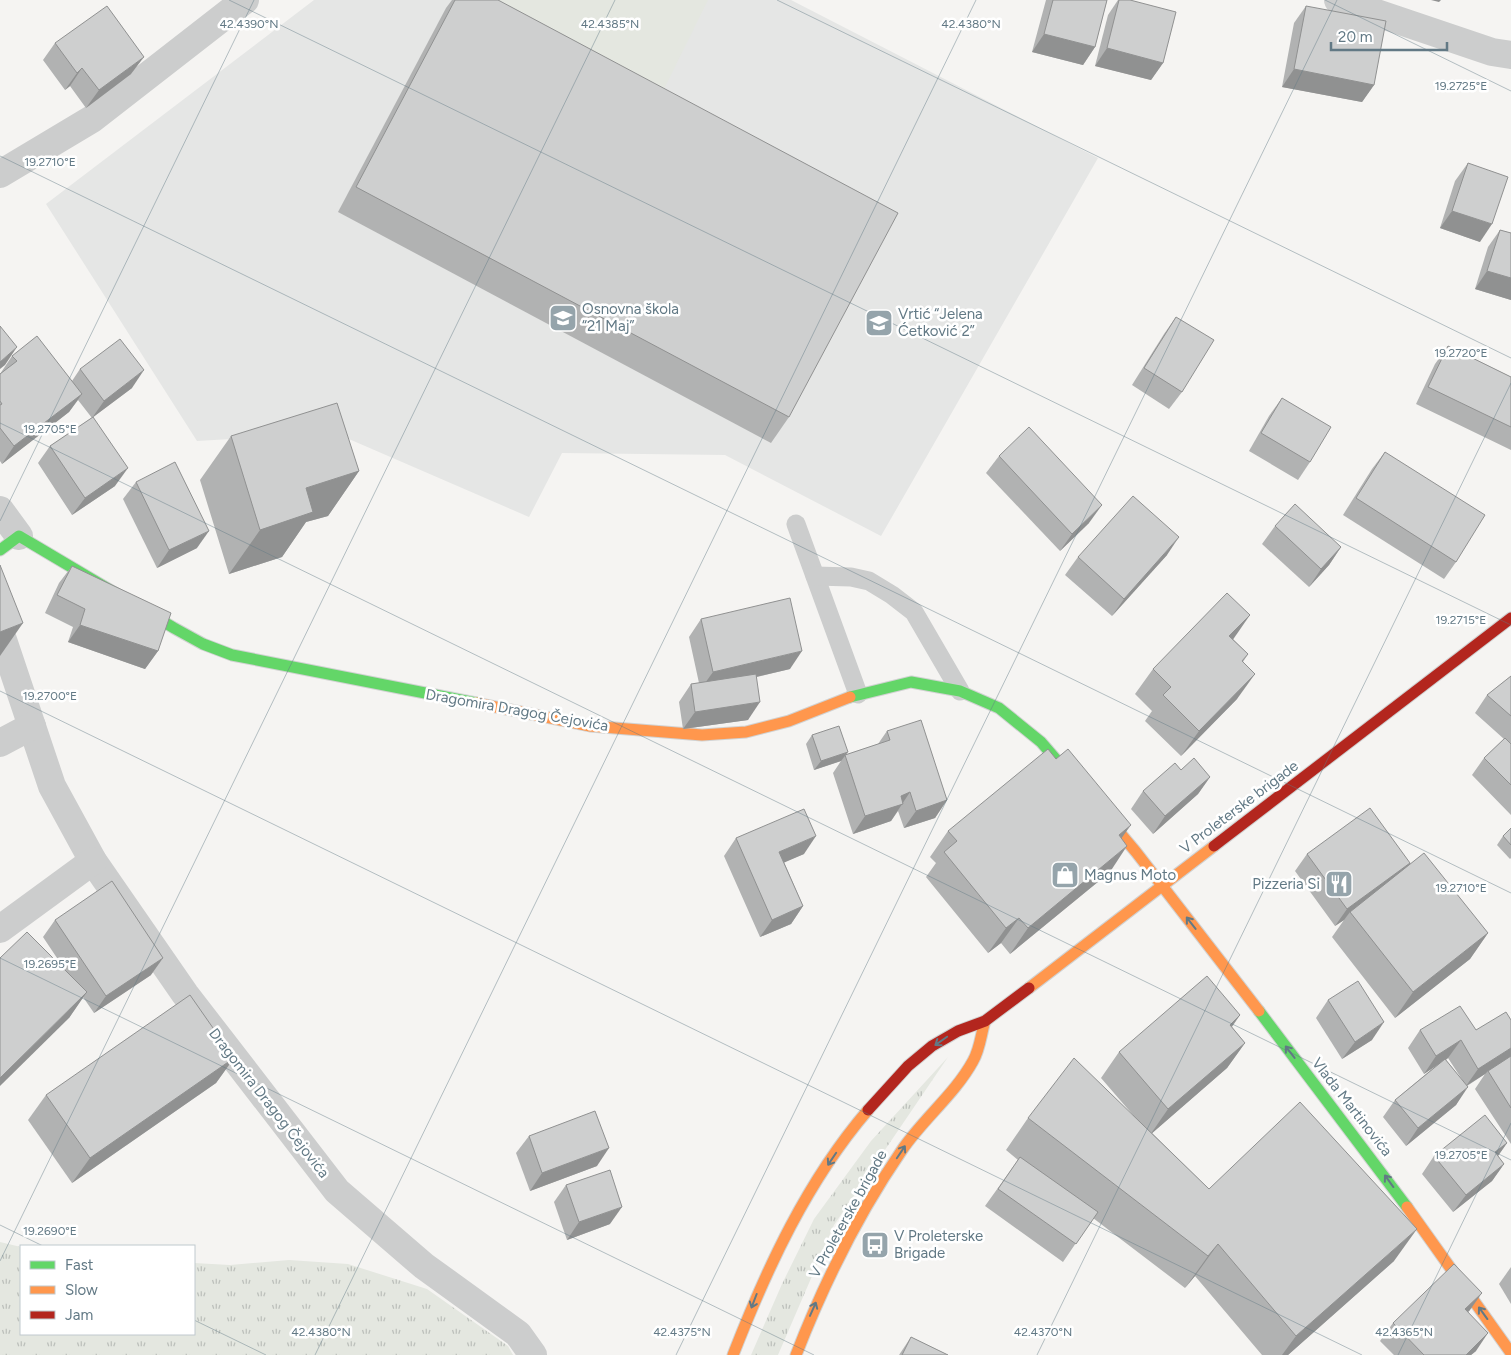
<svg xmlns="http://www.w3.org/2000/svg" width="1511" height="1355" viewBox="0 0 1511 1355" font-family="Figtree,sans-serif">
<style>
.built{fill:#e5e6e5}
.grass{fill:url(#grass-tufts)}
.pitch{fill:#e4e7e0}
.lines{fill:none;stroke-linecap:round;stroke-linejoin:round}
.fast-casing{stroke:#d1d2d2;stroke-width:13}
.slow-casing{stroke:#d1d2d2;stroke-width:13}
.jam-casing{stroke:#d1d2d2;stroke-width:13}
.lane{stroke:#cccdcd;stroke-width:19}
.street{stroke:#cccdcd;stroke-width:28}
.fast{stroke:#63d668;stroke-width:11}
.slow{stroke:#ff974d;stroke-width:11}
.jam{stroke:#b3261e;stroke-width:11}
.wall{fill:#b1b2b2;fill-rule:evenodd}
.shaded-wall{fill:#909191}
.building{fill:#cecfcf;stroke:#909191}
.oneway{stroke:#627985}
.ticks{fill:none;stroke:#627985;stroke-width:1;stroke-opacity:0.45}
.labels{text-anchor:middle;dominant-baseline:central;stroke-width:5;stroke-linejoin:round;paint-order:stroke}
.poi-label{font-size:15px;fill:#627985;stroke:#fff;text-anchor:start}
.street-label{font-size:15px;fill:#627985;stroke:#fff}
.ticks-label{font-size:12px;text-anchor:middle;fill:#627985;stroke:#fff;stroke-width:5;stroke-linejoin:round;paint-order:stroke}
</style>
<defs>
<pattern id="grass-tufts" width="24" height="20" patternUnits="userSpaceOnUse" patternTransform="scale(1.25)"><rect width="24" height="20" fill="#e4e7e0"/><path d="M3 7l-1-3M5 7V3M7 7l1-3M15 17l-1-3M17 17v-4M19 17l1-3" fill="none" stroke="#bcc0bb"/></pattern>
</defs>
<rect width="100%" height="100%" fill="#f5f4f2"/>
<polygon class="built" points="314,0 791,0 1098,158 881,536 725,455 562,453 529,517 335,433 197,441 46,204"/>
<g class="grass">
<polygon points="948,1057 834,1225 778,1355 751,1355 782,1284 814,1219 871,1141"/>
<polygon points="0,1242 21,1247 21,1334 194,1334 194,1263 230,1265 289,1260 348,1264 427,1289 508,1346 513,1355 0,1355"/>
</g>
<polygon class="pitch" points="473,0 708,0 662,93"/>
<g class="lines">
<defs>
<g id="fast">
<polyline points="0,550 19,536 174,628 203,644 232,655 476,703"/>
<polyline points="850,697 911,682 960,691 999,708 1041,742 1072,778"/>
<polyline points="1259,1011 1407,1207"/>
</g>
<g id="slow">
<polyline points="476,703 590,726 702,735 746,732 789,721 850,697"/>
<polyline points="1099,808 1136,852 1259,1011"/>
<polyline points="1029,988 1214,846"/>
<polyline points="1407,1207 1511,1353"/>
<path d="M733,1355C767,1268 807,1181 868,1110"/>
<path d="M796,1355C824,1283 858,1214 902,1150C923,1119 955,1094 973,1061C980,1049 981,1034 985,1021"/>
</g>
<g id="jam">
<polyline points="1214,846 1511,618"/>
<polyline points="868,1110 908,1066 932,1046 958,1031 985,1021 1029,988"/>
</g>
</defs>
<use href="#fast" class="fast-casing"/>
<use href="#slow" class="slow-casing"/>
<use href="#jam" class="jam-casing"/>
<g class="lane">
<polyline points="796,524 858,694"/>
<polyline points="815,576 851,577 869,581 892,595 914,612 960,691"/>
</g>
<g class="street">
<polyline points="1338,0 1492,52 1511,55"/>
<polyline points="0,174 92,119 245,0"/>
<polyline points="0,510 19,536"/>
<polyline points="0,631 52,786 93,861 185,994 337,1191 424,1266 518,1334 533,1355"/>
<polyline points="0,743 32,726"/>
<polyline points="0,929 93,861"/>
</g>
<use href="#fast" class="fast"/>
<use href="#slow" class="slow"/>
<use href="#jam" class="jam"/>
</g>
<g class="wall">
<polygon points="452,0 498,0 789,417 771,443 338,212 446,8"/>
<polygon points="1046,0 1107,0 1095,47 1083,65 1032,52"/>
<polygon points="1118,0 1130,0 1163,63 1151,80 1095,66 1108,15"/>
<polygon points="1306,6 1374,85 1362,102 1282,87 1294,23"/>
<polygon points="55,43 131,74 86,108 70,86 65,90 43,60"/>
<polygon points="1468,163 1480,242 1440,228 1455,181"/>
<polygon points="1500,230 1511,233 1511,300 1475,289 1488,247"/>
<polygon points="1176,317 1182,392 1169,409 1132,385 1164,334"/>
<polygon points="1448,346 1511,377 1511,450 1416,404 1435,364"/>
<polygon points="12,356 72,381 80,369 132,388 93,417 115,486 72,515 38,463 50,446 92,418 78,400 69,412 2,464 0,461 0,374"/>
<polygon points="1282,398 1310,462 1298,480 1249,451 1269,416"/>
<polygon points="231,436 359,471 328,516 306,522 282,557 229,574 200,480"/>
<polygon points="1385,452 1456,562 1444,579 1343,515 1372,469"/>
<polygon points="999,456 1089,523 1060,551 986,473"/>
<polygon points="136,482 197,548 157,568 123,499"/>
<polygon points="1275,526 1341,547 1329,565 1309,587 1262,544"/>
<polygon points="1167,555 1112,616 1065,575 1078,557"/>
<polygon points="72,566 158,651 145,669 68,642 73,627 45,613 59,583"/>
<polygon points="701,619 790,669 757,677 748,720 683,729 679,702 691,684 699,683 689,637"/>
<polygon points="1233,639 1248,654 1243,662 1237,699 1181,756 1145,721 1152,711 1135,694 1153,669"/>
<polygon points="1511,676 1511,815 1472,775 1484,758 1504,739 1475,713 1487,695"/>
<polygon points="887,731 947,800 935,818 904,828 898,811 891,821 853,834 833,773 841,761 814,770 806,744 812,735 846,755 878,744"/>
<polygon points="1181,770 1210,777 1198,794 1153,834 1131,809 1143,791"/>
<polygon points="1511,828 1511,858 1510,859 1497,845 1503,836"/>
<polygon points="948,831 1121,838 1110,872 1010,954 1001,943 988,953 926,877 936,863 930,857"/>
<polygon points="736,838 804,854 784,862 803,906 791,924 760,937 724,856"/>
<polygon points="1307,854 1410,863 1488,933 1470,959 1395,1018 1332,937 1344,920 1335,926 1295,871"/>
<polygon points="55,920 151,975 94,1013 83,997 69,1018 65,970 43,937"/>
<polygon points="1328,1000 1372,1040 1342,1059 1316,1018"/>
<polygon points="1240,1015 1232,1027 1245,1043 1227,1068 1152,1133 1209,1189 1394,1261 1288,1355 1262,1355 1195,1276 1185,1288 1093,1218 1063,1262 985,1206 1018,1160 1006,1150 1028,1118 1133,1115 1101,1078 1119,1052"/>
<path d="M1511,1020V1144L1475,1089L1485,1074L1467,1086L1456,1105L1406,1146L1383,1117L1395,1100L1438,1064L1424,1074L1408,1048L1420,1030H1476ZM1448,1058L1463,1081L1446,1060Z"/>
<polygon points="234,1058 216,1083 72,1183 28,1120 46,1095"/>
<polygon points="529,1136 597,1166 530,1191 516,1153"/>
<polygon points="1507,1143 1498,1156 1504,1164 1492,1181 1453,1212 1422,1174 1434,1156"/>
<polygon points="566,1185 610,1224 567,1240 554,1202"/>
<polygon points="1511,1267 1511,1304 1499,1284"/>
<polygon points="1470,1310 1468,1312 1476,1351 1471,1355 1394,1355 1380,1341 1393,1323"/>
<polygon points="911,1337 948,1355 899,1355"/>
</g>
<g class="shaded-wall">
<polygon points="1431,0 1441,0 1439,2"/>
<polygon points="1044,34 1095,47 1083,65 1032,52"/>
<polygon points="1107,48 1163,63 1151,80 1095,66"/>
<polygon points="144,57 131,74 86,108 99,90"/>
<polygon points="82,68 70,86 65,90 77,73"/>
<polygon points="1294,69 1374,85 1362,102 1282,87"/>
<polygon points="1452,211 1492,224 1480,242 1440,228"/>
<polygon points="1487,271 1511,278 1511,300 1475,289"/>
<polygon points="17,347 5,365 0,369 0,362"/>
<polygon points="144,370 132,388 92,418 104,401"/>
<polygon points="82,394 69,412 2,464 14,446"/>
<polygon points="128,468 115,486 72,515 85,498"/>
<polygon points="359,471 328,516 306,522 282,557 229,574 260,530 306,488"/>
<polygon points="1102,505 1089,523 1060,551 1072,534"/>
<polygon points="209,531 197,548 157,568 169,550"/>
<polygon points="1179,537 1167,555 1112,616 1124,599"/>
<polygon points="1341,547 1329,565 1309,587 1321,569"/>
<polygon points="1250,615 1232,641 1229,636"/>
<polygon points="23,623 0,656 0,632"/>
<polygon points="80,625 158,651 145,669 68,642"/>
<polygon points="802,651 790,669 700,690 713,672"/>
<polygon points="1255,674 1237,699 1181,756 1199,731"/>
<polygon points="760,702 748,720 683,729 695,712"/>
<polygon points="848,752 841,761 814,770 821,761"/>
<polygon points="1210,777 1198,794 1153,834 1165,816"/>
<polygon points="910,792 891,821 853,834 865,816 901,796"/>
<polygon points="947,800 935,818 904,828 916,811"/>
<polygon points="1131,825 1113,850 1119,835"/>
<polygon points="816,836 804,854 767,870 779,852"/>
<polygon points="1127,846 1110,872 1010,954 1028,928"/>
<polygon points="1410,863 1398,880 1350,912 1344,920 1335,926 1347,909"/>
<polygon points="803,906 791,924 760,937 772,920"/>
<polygon points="1019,918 1001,943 988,953 1006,928"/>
<polygon points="1488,933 1470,959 1395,1018 1413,992"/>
<polygon points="163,958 151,975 94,1013 106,996"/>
<polygon points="87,992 69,1018 0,1086 0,1078"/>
<polygon points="1240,1015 1222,1040 1230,1025"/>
<polygon points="1384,1022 1372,1040 1342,1059 1355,1042"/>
<polygon points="1461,1040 1448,1058 1424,1074 1436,1056"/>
<polygon points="1245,1043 1227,1068 1150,1135 1168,1109"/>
<polygon points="1511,1048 1511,1058 1488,1071 1485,1074 1466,1086 1478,1069"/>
<polygon points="234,1058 216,1083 72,1183 90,1158"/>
<polygon points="1468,1087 1456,1105 1406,1146 1418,1128"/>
<polygon points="1507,1143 1495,1160 1495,1152"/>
<polygon points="609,1148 597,1166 530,1191 542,1173"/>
<polygon points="1504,1164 1492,1181 1453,1212 1466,1195"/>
<polygon points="622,1207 610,1224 567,1240 579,1222"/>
<polygon points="1417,1229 1394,1261 1288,1355 1282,1355 1296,1336"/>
<polygon points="1218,1244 1195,1276 1185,1288 1208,1256"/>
<polygon points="1482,1293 1470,1310 1453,1327 1465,1309"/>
<polygon points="1488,1333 1476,1351 1471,1355 1466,1355"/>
</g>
<g class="building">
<polygon points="455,0 498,0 898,213 789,417 356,187"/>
<polygon points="1053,0 1107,0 1095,47 1044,34"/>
<polygon points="1119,0 1130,0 1176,12 1163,63 1107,48"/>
<polygon points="107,6 144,57 99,90 82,68 77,73 55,43"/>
<polygon points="1306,6 1386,21 1374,85 1294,69"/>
<polygon points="1468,163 1508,177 1492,224 1452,211"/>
<polygon points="1500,230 1511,233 1511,278 1487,271"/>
<polygon points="1176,317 1214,340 1182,392 1144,368"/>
<polygon points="0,326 17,347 0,362"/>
<polygon points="37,336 82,394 14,446 0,428 0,405 2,404 0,401 0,374 17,361 12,356"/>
<polygon points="120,339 144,370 104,401 80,369"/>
<polygon points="1448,346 1511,377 1511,427 1428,387"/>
<polygon points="1282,398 1331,427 1310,462 1261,433"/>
<polygon points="337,403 359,471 306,488 313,512 260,530 231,436"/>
<polygon points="93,417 128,468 85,498 50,446"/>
<polygon points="1029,427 1102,505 1072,534 999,456"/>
<polygon points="1385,452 1485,515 1456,562 1356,498"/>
<polygon points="175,462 209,531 169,550 136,482"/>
<polygon points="1133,496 1179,537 1124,599 1078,557"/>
<polygon points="1295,504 1341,547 1321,569 1275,526"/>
<polygon points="0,565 23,623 0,632"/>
<polygon points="72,566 171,613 158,651 80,625 85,609 57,595"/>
<polygon points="1227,593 1250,615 1229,636 1248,654 1242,661 1255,674 1199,731 1163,695 1171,687 1153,669"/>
<polygon points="790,598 802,651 713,672 701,619"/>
<polygon points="756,674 760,702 695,712 691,684"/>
<polygon points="1511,676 1511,716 1487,695"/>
<polygon points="921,720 947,800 916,811 910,792 901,796 903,804 865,816 845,755 890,740 887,731"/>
<polygon points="839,726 848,752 821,761 812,735"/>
<polygon points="1505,738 1511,744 1511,785 1484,758"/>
<polygon points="1048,749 1056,759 1068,749 1131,825 1119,835 1127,846 1028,928 1019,918 1006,928 944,852 957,841 948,831"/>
<polygon points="1194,758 1210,777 1165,816 1143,791 1175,763 1181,770"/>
<polygon points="1370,808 1410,863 1347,909 1307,854"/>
<polygon points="804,809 816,836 779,852 803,906 772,920 736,838"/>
<polygon points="1511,828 1511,845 1503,836"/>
<polygon points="1424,853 1488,933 1413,992 1350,912"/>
<polygon points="112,881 163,958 106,996 55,920"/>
<polygon points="27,932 87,992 0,1078 0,958"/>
<polygon points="1207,976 1240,1015 1230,1025 1245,1043 1168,1109 1119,1052"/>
<polygon points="1358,981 1384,1022 1355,1042 1328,1000"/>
<polygon points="190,995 234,1058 90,1158 46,1095"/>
<polygon points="1460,1006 1476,1030 1506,1012 1511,1020 1511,1048 1478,1069 1461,1040 1436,1056 1420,1030"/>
<polygon points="1511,1056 1511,1108 1488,1071"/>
<polygon points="1074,1058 1209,1189 1300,1102 1417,1229 1296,1336 1218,1244 1208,1256 1028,1118"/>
<polygon points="1445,1059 1468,1087 1418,1128 1395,1100"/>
<polygon points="595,1111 609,1148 542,1173 529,1136"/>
<polygon points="1485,1115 1507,1143 1495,1152 1504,1164 1466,1195 1434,1156"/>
<polygon points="1020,1157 1098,1212 1076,1244 998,1189"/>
<polygon points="610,1170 622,1207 579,1222 566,1185"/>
<polygon points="1454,1264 1482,1293 1465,1309 1488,1333 1466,1355 1424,1355 1393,1323"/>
<polygon points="911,1337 948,1355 902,1355"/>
</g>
<defs><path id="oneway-shaft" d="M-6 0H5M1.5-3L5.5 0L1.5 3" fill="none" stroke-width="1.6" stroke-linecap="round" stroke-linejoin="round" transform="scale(1.25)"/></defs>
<g class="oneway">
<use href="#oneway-shaft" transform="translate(1191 923) rotate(-128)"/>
<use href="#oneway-shaft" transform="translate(941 1041) rotate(145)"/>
<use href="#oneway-shaft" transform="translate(1290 1052) rotate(-128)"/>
<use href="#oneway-shaft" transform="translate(901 1152) rotate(-56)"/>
<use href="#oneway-shaft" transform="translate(832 1159) rotate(124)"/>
<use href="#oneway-shaft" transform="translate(1389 1181) rotate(-126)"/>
<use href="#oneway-shaft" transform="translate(754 1301) rotate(111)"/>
<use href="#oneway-shaft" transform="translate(813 1309) rotate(-66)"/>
<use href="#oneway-shaft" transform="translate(1483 1313) rotate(-126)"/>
</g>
<path class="ticks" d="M229,0L1511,625M777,0L1511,358M1325,0L1511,91M0,156L1511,893M0,423L1511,1160M0,521L254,0M0,691L1362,1355M0,958L814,1355M0,1225L43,1246M0,1261L615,0M194,1320L266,1355M315,1355L976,0M676,1355L1337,0M1037,1355L1511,383M1398,1355L1511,1123"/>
<defs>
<symbol id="school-square" viewBox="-11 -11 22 22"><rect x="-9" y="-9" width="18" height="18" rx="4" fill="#95a4ab" stroke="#fff"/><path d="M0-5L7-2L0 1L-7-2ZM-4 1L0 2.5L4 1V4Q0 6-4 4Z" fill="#fff"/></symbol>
<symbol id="shop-square" viewBox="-11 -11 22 22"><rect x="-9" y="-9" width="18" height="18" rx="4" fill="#95a4ab" stroke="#fff"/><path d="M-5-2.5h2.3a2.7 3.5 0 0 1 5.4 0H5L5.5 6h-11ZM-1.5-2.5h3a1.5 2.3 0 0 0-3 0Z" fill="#fff"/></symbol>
<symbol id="restaurant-square" viewBox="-11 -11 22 22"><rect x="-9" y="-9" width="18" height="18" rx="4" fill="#95a4ab" stroke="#fff"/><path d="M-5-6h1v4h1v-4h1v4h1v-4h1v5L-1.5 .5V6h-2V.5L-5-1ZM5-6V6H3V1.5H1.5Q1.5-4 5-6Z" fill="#fff"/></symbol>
<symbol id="bus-square" viewBox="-11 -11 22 22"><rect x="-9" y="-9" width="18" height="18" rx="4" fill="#95a4ab" stroke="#fff"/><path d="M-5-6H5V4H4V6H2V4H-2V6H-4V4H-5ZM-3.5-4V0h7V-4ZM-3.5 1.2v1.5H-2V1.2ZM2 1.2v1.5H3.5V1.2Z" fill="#fff"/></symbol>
</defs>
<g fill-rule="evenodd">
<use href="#school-square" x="547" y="302" width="32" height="32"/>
<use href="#school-square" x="863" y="307" width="32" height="32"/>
<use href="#shop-square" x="1049" y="859" width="32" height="32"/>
<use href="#restaurant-square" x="1323" y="868" width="32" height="32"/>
<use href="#bus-square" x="859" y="1229" width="32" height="32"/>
</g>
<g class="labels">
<g class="poi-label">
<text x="582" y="309">Osnovna škola<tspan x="582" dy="17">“21 Maj”</tspan></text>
<text x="898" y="314">Vrtić “Jelena<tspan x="898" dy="17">Ćetković 2”</tspan></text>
<text x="1084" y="875">Magnus Moto</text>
<text x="1320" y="884" text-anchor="end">Pizzeria Si</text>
<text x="894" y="1236">V Proleterske<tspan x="894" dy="17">Brigade</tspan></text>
</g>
<g class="street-label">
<text transform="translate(517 710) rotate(10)">Dragomira Dragog Čejovića</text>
<text transform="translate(1239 807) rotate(-37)">V Proleterske brigade</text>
<text transform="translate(269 1103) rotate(52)">Dragomira Dragog Čejovića</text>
<text transform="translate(1352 1107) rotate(52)">Vlada Martinovića</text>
<text transform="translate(848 1214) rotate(-61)">V Proleterske brigade</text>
</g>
</g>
<g class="ticks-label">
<text x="610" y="28">42.4385°N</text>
<text x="249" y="28">42.4390°N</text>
<text x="971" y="28">42.4380°N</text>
<text x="1461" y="90">19.2725°E</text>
<text x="50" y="166">19.2710°E</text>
<text x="1461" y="357">19.2720°E</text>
<text x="50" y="433">19.2705°E</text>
<text x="1461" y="624">19.2715°E</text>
<text x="50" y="700">19.2700°E</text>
<text x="1461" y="892">19.2710°E</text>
<text x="50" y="968">19.2695°E</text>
<text x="1461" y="1159">19.2705°E</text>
<text x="50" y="1235">19.2690°E</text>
<text x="321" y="1336">42.4380°N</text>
<text x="682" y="1336">42.4375°N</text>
<text x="1043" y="1336">42.4370°N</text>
<text x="1404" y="1336">42.4365°N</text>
</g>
<rect x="20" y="1245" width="175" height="90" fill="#ffffff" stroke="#c0c9ce"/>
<rect x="30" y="1261" width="25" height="8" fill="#63d668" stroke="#c0c9ce"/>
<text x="65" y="1270" font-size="15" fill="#627985">Fast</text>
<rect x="30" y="1286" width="25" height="8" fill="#ff974d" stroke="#c0c9ce"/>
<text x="65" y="1295" font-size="15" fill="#627985">Slow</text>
<rect x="30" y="1311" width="25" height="8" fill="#b3261e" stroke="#c0c9ce"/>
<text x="65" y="1320" font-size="15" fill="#627985">Jam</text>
<path d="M1331 42v8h116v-8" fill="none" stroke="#627985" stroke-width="2.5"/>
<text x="1338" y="42" font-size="15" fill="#627985" stroke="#ffffff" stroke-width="4" paint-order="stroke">20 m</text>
</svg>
